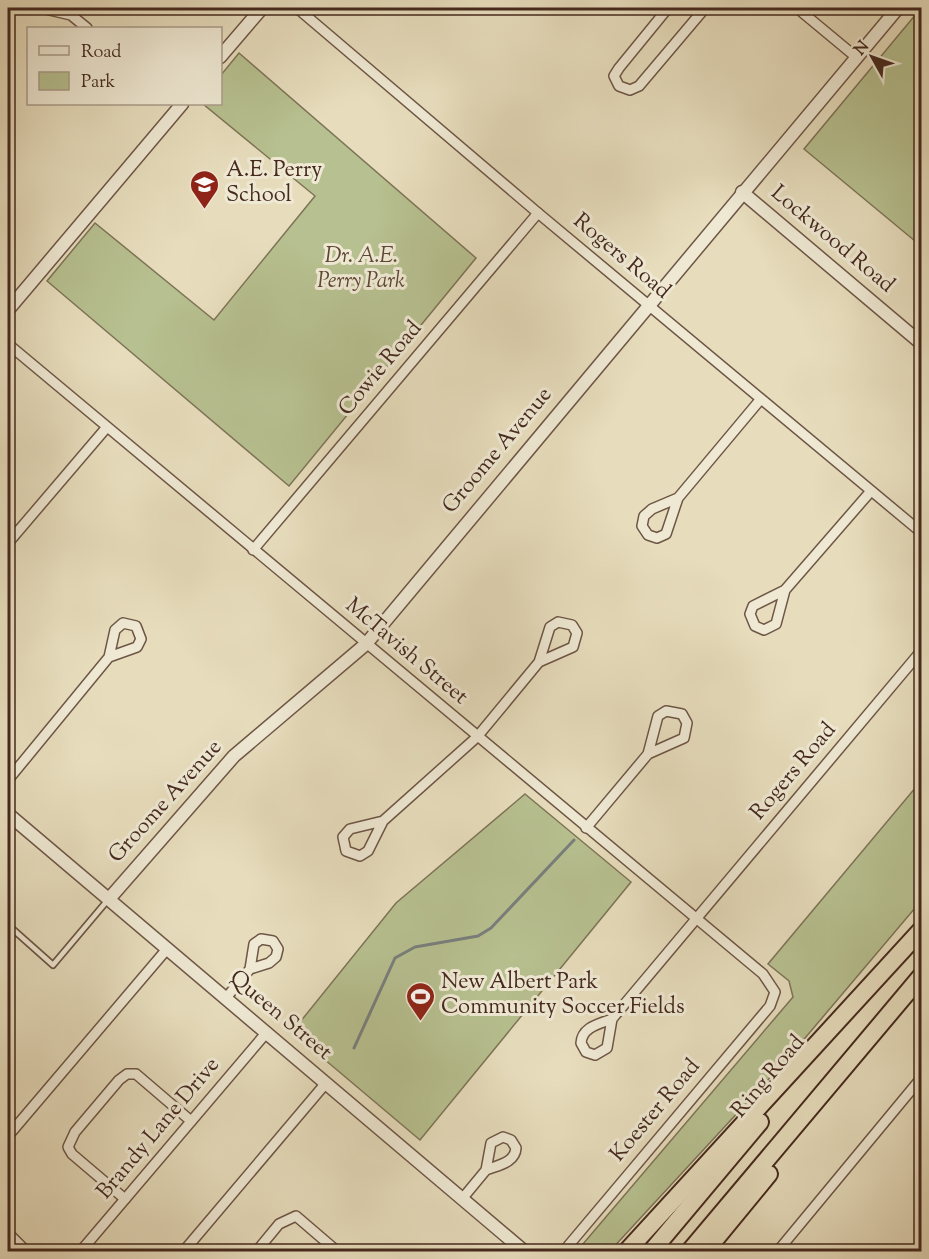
<svg xmlns="http://www.w3.org/2000/svg" width="929" height="1259" viewBox="0 0 929 1259" font-family="'Sorts Mill Goudy',serif">
<style>
.green{fill:#b7c090;stroke:#7e7457;stroke-width:1.5}
.lines{fill:none;stroke-linecap:round;stroke-linejoin:round}
.stream{stroke:#797f7d;stroke-width:3}
.service-casing{stroke:#6e5646;stroke-width:8}
.minor-casing{stroke:#6e5646;stroke-width:12}
.tertiary-casing{stroke:#6e5646;stroke-width:15}
.motorway-casing{stroke:#45291e;stroke-width:20}
.service{stroke:#efe9d4;stroke-width:4.5}
.minor{stroke:#efe9d4;stroke-width:9}
.tertiary{stroke:#efe9d4;stroke-width:12}
.motorway{stroke:#e7ddbd;stroke-width:16}
.labels{text-anchor:middle;dominant-baseline:central;stroke-width:6;stroke-linejoin:round;paint-order:stroke}
.poi-label{font-size:22px;fill:#45291e;stroke:#efe9d4;text-anchor:start}
.street-label{font-size:22px;fill:#45291e;stroke:#efe9d4}
.park-label{font-size:22px;font-style:italic;fill:#5c4735;stroke:#efe9d4}
</style>
<rect width="100%" height="100%" fill="#e7ddbd"/>
<filter id="stains"><feTurbulence type="fractalNoise" baseFrequency=".00333" numOctaves="4"/><feColorMatrix values="0 0 0 0 .2 0 0 0 0 .09 0 0 0 0 .02 0 0 0 .5 -.17"/></filter>
<radialGradient id="worn" r=".72"><stop offset=".6" stop-color="#630" stop-opacity="0"/><stop offset="1" stop-color="#630" stop-opacity=".3"/></radialGradient>
<g class="green">
<polygon points="921,8 921,246 804,149"/>
<polygon points="239,53 476,258 289,486 47,281 95,223 214,320 315,196 203,104 220,104 221,75"/>
<polygon points="921,781 921,901 789,1057 610,1251 577,1251 793,997 789,981 768,964"/>
<polygon points="525,794 631,882 420,1140 292,1032 396,903"/>
</g>
<g class="lines">
<polyline class="stream" points="354,1048 395,958 415,947 478,936 491,928 574,840"/>
<defs>
<polyline id="service" points="8,925 53,965 107,901"/>
<g id="minor">
<polyline points="41,8 71,15 87,28"/>
<polyline points="297,8 538,213 922,533"/>
<polyline points="668,8 619,68 614,76 619,86 630,90 639,86 705,8"/>
<polyline points="797,8 856,57"/>
<polyline points="8,344 763,974 775,992 770,1006 563,1252"/>
<polyline points="678,498 666,534 657,538 648,535 642,526 644,516 652,509 678,498 760,400"/>
<polyline points="8,543 107,427"/>
<polyline points="253,550 538,213"/>
<polyline points="785,590 776,624 764,630 755,626 750,614 753,606 785,590 871,491"/>
<polyline points="8,780 109,657 115,630 123,623 136,626 141,639 137,647 109,657"/>
<polyline points="383,821 350,829 343,837 346,851 360,856 368,851 383,821 477,737 539,662 550,627 558,622 572,625 577,633 573,647 539,662"/>
<polyline points="586,828 648,754 658,716 666,711 682,714 687,723 684,738 648,754"/>
<polyline points="226,998 250,969 254,944 261,939 273,941 278,949 276,957 269,963 250,969"/>
<path d="M612,1019L607,1048L595,1055L586,1052L581,1043C582,1027 599,1024 612,1019L922,650"/>
<polyline points="8,1136 167,949"/>
<polyline points="125,1199 72,1154 68,1147 75,1132 119,1080 127,1074 136,1074 191,1121"/>
<path d="M462,1199L486,1170L491,1143L503,1137L511,1140L516,1148C515,1163 498,1165 486,1170"/>
<polyline points="8,1233 27,1252"/>
<polyline points="80,1252 267,1032"/>
<polyline points="183,1252 326,1083"/>
<polyline points="256,1252 279,1224 296,1216 338,1252"/>
<polyline points="777,1252 922,1077"/>
</g>
<g id="tertiary">
<polyline points="220,57 262,8"/>
<polyline points="742,192 922,344"/>
<polyline points="8,310 182,104"/>
<polyline points="8,814 525,1252"/>
<polyline points="109,899 234,756 366,644 898,8"/>
</g>
<g id="motorway">
<polyline points="626,1252 922,929"/>
<polyline points="651,1252 760,1122"/>
<polyline points="689,1252 922,975"/>
<polyline points="705,1252 769,1174"/>
</g>
</defs>
<use href="#service" class="service-casing"/>
<use href="#minor" class="minor-casing"/>
<use href="#tertiary" class="tertiary-casing"/>
<use href="#motorway" class="motorway-casing"/>
<use href="#service" class="service"/>
<use href="#minor" class="minor"/>
<use href="#tertiary" class="tertiary"/>
<use href="#motorway" class="motorway"/>
</g>
<defs>
<symbol id="school-pin" viewBox="-11 -11 22 30"><path d="M0 17L-7.5 6A9.5 9.5 0 1 1 7.5 6Z" fill="#8f2418" stroke="#efe9d4"/><path d="M0-5L7-2L0 1L-7-2ZM-4 1L0 2.5L4 1V4Q0 6-4 4Z" fill="#fff"/></symbol>
<symbol id="stadium-pin" viewBox="-11 -11 22 30"><path d="M0 17L-7.5 6A9.5 9.5 0 1 1 7.5 6Z" fill="#8f2418" stroke="#efe9d4"/><path d="M0-5a6.5 5 0 1 0 0 10a6.5 5 0 1 0 0-10ZM-3.5-1.8h7v3.6h-7Z" fill="#fff"/></symbol>
</defs>
<g fill-rule="evenodd">
<use href="#school-pin" x="188" y="168" width="33" height="45"/>
<use href="#stadium-pin" x="404" y="980" width="33" height="45"/>
</g>
<g class="labels">
<g class="poi-label">
<text x="226" y="171">A.E. Perry<tspan x="226" dy="25">School</tspan></text>
<text x="441" y="983">New Albert Park<tspan x="441" dy="25">Community Soccer Fields</tspan></text>
</g>
<g class="street-label">
<text transform="translate(832 240) rotate(40)">Lockwood Road</text>
<text transform="translate(621 257) rotate(40)">Rogers Road</text>
<text transform="translate(381 369) rotate(-50)">Cowie Road</text>
<text transform="translate(498 451) rotate(-50)">Groome Avenue</text>
<text transform="translate(406 652) rotate(40)">McTavish Street</text>
<text transform="translate(794 772) rotate(-50)">Rogers Road</text>
<text transform="translate(166 802) rotate(-48)">Groome Avenue</text>
<text transform="translate(280 1016) rotate(40)">Queen Street</text>
<text transform="translate(769 1077) rotate(-50)">Ring Road</text>
<text transform="translate(656 1111) rotate(-50)">Koester Road</text>
<text transform="translate(159 1129) rotate(-50)">Brandy Lane Drive</text>
</g>
<g class="park-label">
<text x="361" y="257">Dr. A.E.<tspan x="361" dy="25">Perry Park</tspan></text>
</g>
</g>
<rect width="929" height="1259" fill="none" stroke="#e7ddbd" stroke-width="30"/>
<rect x="9" y="9" width="911" height="1241" fill="none" stroke="#45291e" stroke-width="3"/>
<rect x="15" y="15" width="899" height="1229" fill="none" stroke="#45291e" stroke-width="1.5"/>
<rect x="27" y="27" width="195" height="78" fill="#efe9d4" stroke="#ab9c8b" stroke-width="1.5"/>
<rect x="39" y="46" width="30" height="9" fill="#efe9d4" stroke="#ab9c8b" stroke-width="1.5"/>
<text x="81" y="57" font-size="18" fill="#45291e">Road</text>
<rect x="39" y="72" width="30" height="18" fill="#b7c090" stroke="#ab9c8b" stroke-width="1.5"/>
<text x="81" y="87" font-size="18" fill="#45291e">Park</text>
<g transform="translate(872 57) rotate(310)" stroke="#efe9d4" stroke-width="4.5" paint-order="stroke">
<path d="M0-4.5L10 22L0 15L-10 22Z" fill="#45291e"/>
<text y="-9" font-size="16" font-weight="bold" text-anchor="middle" fill="#45291e">N</text>
</g>
<rect width="100%" height="100%" filter="url(#stains)"/>
<rect width="100%" height="100%" fill="url(#worn)"/>
</svg>
